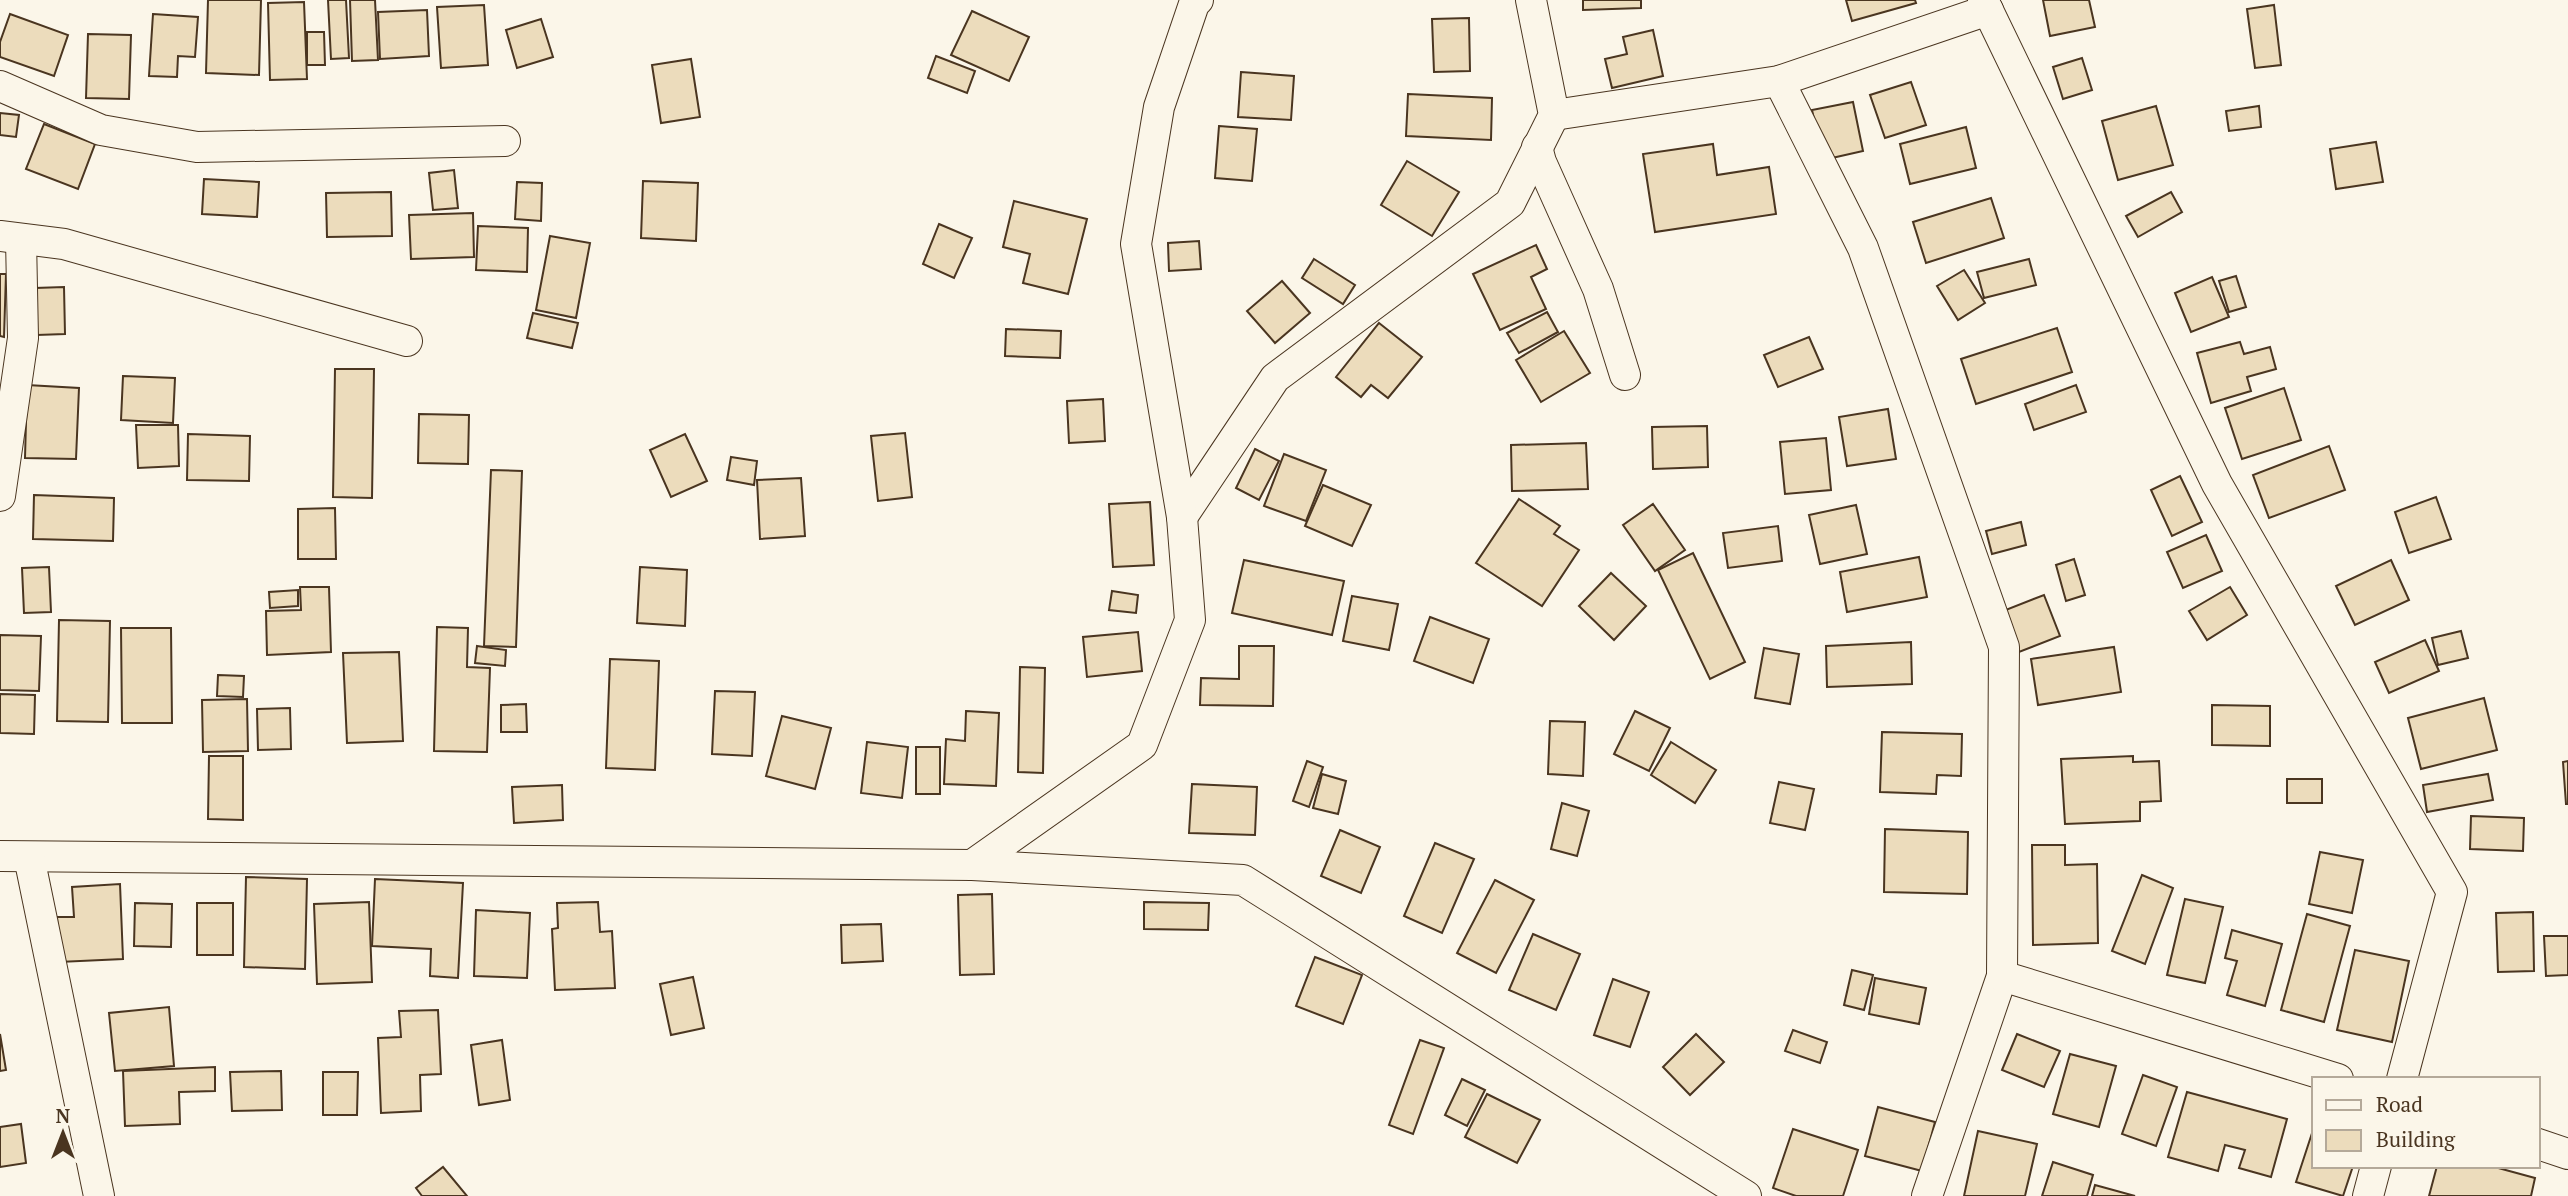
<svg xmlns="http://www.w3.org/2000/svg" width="2568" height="1196" viewBox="0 0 2568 1196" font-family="'PT Serif',serif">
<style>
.building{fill:#ecdcbc;stroke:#4a3520;stroke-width:2}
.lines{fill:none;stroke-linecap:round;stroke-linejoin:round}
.street-casing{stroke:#4a3520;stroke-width:32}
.street{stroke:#fbf6e9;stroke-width:30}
</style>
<rect width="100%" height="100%" fill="#fbf6e9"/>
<g class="building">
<polygon points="208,0 261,0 259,75 206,73"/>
<polygon points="328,0 346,0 349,58 331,59"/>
<polygon points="350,0 375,0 378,60 352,61"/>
<polygon points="1583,0 1641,0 1641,8 1583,10"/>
<polygon points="1846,0 1915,0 1916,3 1852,21"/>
<polygon points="2043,0 2089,0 2095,27 2050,36"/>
<polygon points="304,2 307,79 270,80 268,3"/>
<polygon points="484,5 488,65 441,68 437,7"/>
<polygon points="2274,5 2281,65 2255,68 2247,9"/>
<polygon points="427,10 429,56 380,59 378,12"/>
<polygon points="972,11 1029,37 1009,81 951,55"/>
<polygon points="10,14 68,35 54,76 0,57 0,42"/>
<polygon points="153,14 198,17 195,57 178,56 177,77 149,76"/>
<polygon points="1469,18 1470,71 1434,72 1432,19"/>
<polygon points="541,19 553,57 517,68 506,30"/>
<polygon points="1653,30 1663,76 1612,88 1605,59 1627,54 1623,37"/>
<polygon points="307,32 324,32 325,65 307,65"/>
<polygon points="88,34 131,35 129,99 86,98"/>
<polygon points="936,56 975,71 967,93 928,78"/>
<polygon points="2082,58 2092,90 2063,99 2053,67"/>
<polygon points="691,59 700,117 661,123 652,65"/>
<polygon points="1241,72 1294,76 1291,120 1238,117"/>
<polygon points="1911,82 1926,125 1885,138 1870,95"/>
<polygon points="1408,94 1492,98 1491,140 1406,136"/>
<polygon points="1853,102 1863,151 1823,160 1812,110"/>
<polygon points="2156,106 2173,165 2118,180 2102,121"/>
<polygon points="2259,106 2261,127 2229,131 2226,111"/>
<polygon points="0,113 19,115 16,137 0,135"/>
<polygon points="44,124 95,144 78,189 26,169"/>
<polygon points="1219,126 1257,129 1252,181 1215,178"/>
<polygon points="1966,127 1976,168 1910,184 1900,144"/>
<polygon points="2376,142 2383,182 2336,189 2330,149"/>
<polygon points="1713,144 1717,175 1769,167 1776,214 1655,232 1643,154"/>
<polygon points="1407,161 1459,192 1432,236 1381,205"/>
<polygon points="454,170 458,208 433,210 429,173"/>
<polygon points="204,179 259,182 257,217 202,214"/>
<polygon points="643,181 698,183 696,241 641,238"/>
<polygon points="517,182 542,183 541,221 515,219"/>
<polygon points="391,192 392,236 327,237 326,193"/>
<polygon points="2171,192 2182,212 2138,237 2126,216"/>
<polygon points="1991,198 2004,238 1926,263 1913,222"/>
<polygon points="1014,201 1087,219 1068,294 1023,283 1030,254 1003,247"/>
<polygon points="473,213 474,257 411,259 409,215"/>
<polygon points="939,224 972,238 954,278 923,264"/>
<polygon points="478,226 528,228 527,272 476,270"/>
<polygon points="550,236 590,243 576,318 536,310"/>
<polygon points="1199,241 1201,269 1169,271 1168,243"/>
<polygon points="1536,245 1547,269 1531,277 1546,309 1500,330 1473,274"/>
<polygon points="1314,259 1355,285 1343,304 1302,278"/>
<polygon points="2029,259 2036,285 1984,298 1977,272"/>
<polygon points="1964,270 1985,303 1958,320 1937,286"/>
<polygon points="0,274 6,274 4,337 0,336"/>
<polygon points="2236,276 2246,307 2229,312 2219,281"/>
<polygon points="2212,277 2229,317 2191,332 2175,293"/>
<polygon points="1282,281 1310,313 1275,343 1247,311"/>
<polygon points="64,287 65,334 37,335 35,288"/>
<polygon points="1547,312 1558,332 1519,353 1507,333"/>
<polygon points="533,313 578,323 572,348 527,338"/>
<polygon points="1379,323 1422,357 1388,398 1371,385 1361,397 1336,377"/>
<polygon points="2057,328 2072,372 1976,404 1961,359"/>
<polygon points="1006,329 1061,331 1060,358 1005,356"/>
<polygon points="1564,331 1590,373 1541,402 1516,360"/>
<polygon points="1809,337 1823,369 1778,387 1764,355"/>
<polygon points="2240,342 2244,354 2270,347 2276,369 2247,377 2251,391 2211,403 2197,353"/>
<polygon points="335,369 374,369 372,498 333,497"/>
<polygon points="123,376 175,378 173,423 121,420"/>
<polygon points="27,385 79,388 76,459 25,458"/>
<polygon points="2076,385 2086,412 2034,430 2025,404"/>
<polygon points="2284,388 2301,440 2242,459 2225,408"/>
<polygon points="1103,399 1105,441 1069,443 1067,401"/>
<polygon points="1888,409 1896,459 1847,466 1839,417"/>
<polygon points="419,414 469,415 468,464 418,463"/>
<polygon points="136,425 178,425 179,466 138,468"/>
<polygon points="1707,426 1708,467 1653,469 1652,427"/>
<polygon points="905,433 912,497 878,501 871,436"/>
<polygon points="188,434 250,436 249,481 187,480"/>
<polygon points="685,434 707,481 671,497 650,450"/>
<polygon points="1826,438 1831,490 1785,494 1780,442"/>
<polygon points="1586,443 1588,489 1512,491 1511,445"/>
<polygon points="2329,446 2345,490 2269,518 2253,475"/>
<polygon points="1255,449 1279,461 1259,500 1236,488"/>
<polygon points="1284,454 1326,470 1306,521 1264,506"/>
<polygon points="731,457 757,461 754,485 727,480"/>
<polygon points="491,470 522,471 516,647 484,646"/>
<polygon points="2180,476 2202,522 2172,536 2151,490"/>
<polygon points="801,478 805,536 760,539 757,480"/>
<polygon points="1323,485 1371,505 1352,546 1305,526"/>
<polygon points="34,495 114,498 113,541 33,539"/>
<polygon points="2436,497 2451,539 2409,553 2395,512"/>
<polygon points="1519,499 1560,526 1554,534 1579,550 1542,606 1476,563"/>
<polygon points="1150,502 1154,565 1113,567 1109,504"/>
<polygon points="1653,504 1685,550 1655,571 1623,525"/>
<polygon points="1856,505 1867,554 1820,564 1809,515"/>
<polygon points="335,508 336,559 298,559 298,509"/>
<polygon points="2021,522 2026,545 1992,554 1986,531"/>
<polygon points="1778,526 1782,561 1728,568 1723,533"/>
<polygon points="2206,535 2222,571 2183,588 2167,552"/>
<polygon points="1693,553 1745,662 1710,679 1658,570"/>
<polygon points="1919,557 1927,597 1847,612 1840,572"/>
<polygon points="2074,559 2085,595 2066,601 2056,565"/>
<polygon points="1244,560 1344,581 1332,635 1232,613"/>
<polygon points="2391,560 2409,600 2355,625 2336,586"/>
<polygon points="49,567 51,612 24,613 22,568"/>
<polygon points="640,567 687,570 685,626 637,623"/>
<polygon points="1611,573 1646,606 1614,640 1579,606"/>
<polygon points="300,587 329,587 331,652 267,655 266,611 301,610"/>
<polygon points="2230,587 2247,615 2207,640 2189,611"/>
<polygon points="298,590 298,606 270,608 269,592"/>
<polygon points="1112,591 1138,595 1136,613 1109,610"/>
<polygon points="2044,595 2060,636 2019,652 2003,611"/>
<polygon points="1352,596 1398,604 1389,650 1343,641"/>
<polygon points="1430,617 1489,639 1473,683 1414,661"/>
<polygon points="59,620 110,621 108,722 57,721"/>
<polygon points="437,627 468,628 467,667 490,668 487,752 434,751"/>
<polygon points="121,628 171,628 172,723 122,723"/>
<polygon points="2461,631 2468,658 2438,665 2432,638"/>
<polygon points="1138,632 1142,671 1087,677 1083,637"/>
<polygon points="0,635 41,636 39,691 0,690"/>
<polygon points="2425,640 2439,671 2389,693 2375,662"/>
<polygon points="1911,642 1912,684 1827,687 1826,646"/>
<polygon points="477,646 506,650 505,666 475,663"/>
<polygon points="1239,646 1274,646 1273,706 1200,705 1201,678 1239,679"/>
<polygon points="2114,647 2121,692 2038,705 2031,659"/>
<polygon points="1764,648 1799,654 1790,704 1755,698"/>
<polygon points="399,652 403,741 347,743 343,653"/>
<polygon points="610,659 659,661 655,770 606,768"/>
<polygon points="1020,667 1045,668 1043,773 1018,772"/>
<polygon points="218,675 244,676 243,697 217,696"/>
<polygon points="715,691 755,692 752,756 712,754"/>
<polygon points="0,694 35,695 34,734 0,733"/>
<polygon points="2484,698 2497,750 2421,769 2408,718"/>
<polygon points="247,699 248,751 203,752 202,700"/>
<polygon points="526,704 527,732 501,732 501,705"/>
<polygon points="2212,705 2270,706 2270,746 2212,745"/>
<polygon points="290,708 291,749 258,750 257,709"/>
<polygon points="966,711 999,713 996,786 944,784 946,739 965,741"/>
<polygon points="1635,711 1670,728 1649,771 1614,754"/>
<polygon points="782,716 831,728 815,789 766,776"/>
<polygon points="1550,721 1585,722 1583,776 1548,774"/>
<polygon points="1882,732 1962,734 1961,776 1937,775 1936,794 1880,792"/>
<polygon points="867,742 908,747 902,798 861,793"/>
<polygon points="1671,742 1716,770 1695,803 1651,775"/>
<rect x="916" y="747" width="24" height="47"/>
<polygon points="209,756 243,756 243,820 208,819"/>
<polygon points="2133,756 2133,762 2159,761 2161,801 2140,802 2140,821 2065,824 2061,759"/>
<polygon points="1307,761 1323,767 1309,807 1293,801"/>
<polygon points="2568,761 2568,804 2566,804 2563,762"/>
<polygon points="1322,774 1346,781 1338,814 1313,808"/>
<polygon points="2488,774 2493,800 2427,812 2423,785"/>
<rect x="2287" y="779" width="35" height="24"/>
<polygon points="1779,782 1814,789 1805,830 1770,823"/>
<polygon points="1192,784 1257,787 1255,835 1189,833"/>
<polygon points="562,785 563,820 514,823 512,787"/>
<polygon points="1562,803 1589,811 1577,856 1551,849"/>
<polygon points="2471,816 2524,818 2523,851 2470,849"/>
<polygon points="1885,829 1968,832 1967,894 1884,892"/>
<polygon points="1340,830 1380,847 1361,893 1321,876"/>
<polygon points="1435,843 1474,859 1442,933 1404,916"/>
<polygon points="2032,845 2065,845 2065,865 2097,864 2098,943 2033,945"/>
<polygon points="2320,852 2363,860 2352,913 2309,904"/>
<polygon points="2142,875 2173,888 2145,964 2112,951"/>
<polygon points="246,877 307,879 305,969 244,967"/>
<polygon points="375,879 463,883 458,978 430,976 431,949 372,946"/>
<polygon points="1495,880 1534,900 1496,973 1457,953"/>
<polygon points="120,884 123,959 59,962 57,917 74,917 72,887"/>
<polygon points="992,894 994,974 960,975 958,895"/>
<polygon points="2185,899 2223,907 2205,983 2167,975"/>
<polygon points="369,902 372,982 317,984 314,904"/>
<polygon points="598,902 600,932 612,931 615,988 555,990 552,929 558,928 557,903"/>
<polygon points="1144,902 1209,903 1208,930 1144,929"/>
<polygon points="135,903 172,904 171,947 134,946"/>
<rect x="197" y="903" width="36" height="52"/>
<polygon points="476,910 530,913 527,978 474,976"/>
<polygon points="2533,912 2534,971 2498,972 2496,913"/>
<polygon points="2307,914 2350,926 2324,1022 2281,1010"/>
<polygon points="881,924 883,961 842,963 841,925"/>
<polygon points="2232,930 2282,944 2265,1006 2227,995 2237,961 2225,958"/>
<polygon points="1533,934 1580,954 1556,1010 1509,990"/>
<polygon points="2544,936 2568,936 2568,975 2546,976"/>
<polygon points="2355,950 2409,961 2392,1042 2337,1030"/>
<polygon points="1315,957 1362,975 1343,1024 1296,1006"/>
<polygon points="1852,970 1873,975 1864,1010 1844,1005"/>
<polygon points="693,977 704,1028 671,1035 660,984"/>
<polygon points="1875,978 1926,988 1919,1024 1869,1014"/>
<polygon points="1613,979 1649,992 1630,1047 1594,1035"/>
<polygon points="169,1007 174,1066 115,1071 109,1013"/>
<polygon points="438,1010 441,1074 420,1075 421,1111 381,1113 378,1038 401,1037 399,1011"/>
<polygon points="1793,1030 1827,1042 1820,1063 1785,1051"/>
<polygon points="0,1034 6,1070 0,1071"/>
<polygon points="1696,1034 1724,1062 1690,1095 1663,1067"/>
<polygon points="2017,1034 2060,1051 2044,1087 2002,1070"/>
<polygon points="502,1040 510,1100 479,1105 471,1045"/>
<polygon points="1420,1040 1444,1048 1413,1134 1389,1125"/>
<polygon points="2070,1054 2116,1066 2099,1127 2053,1114"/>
<polygon points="215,1067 215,1091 179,1092 180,1124 125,1126 123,1071"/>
<polygon points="281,1071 282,1110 232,1111 230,1072"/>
<polygon points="323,1072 358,1072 357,1115 323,1115"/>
<polygon points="2143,1075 2177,1087 2156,1146 2122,1134"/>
<polygon points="1462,1079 1485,1090 1467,1126 1445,1115"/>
<polygon points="2187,1092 2287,1119 2271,1177 2239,1168 2245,1150 2225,1145 2218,1171 2168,1157"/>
<polygon points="1487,1094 1540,1120 1517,1163 1465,1137"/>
<polygon points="1878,1107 1935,1122 1922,1171 1865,1156"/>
<polygon points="21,1124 26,1163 0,1167 0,1127"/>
<polygon points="2314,1127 2314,1166 2353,1166 2343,1196 2296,1182"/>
<polygon points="1793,1129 1858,1150 1843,1196 1796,1196 1773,1188"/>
<polygon points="1978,1131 2037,1144 2025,1196 1964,1196"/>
<polygon points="2053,1162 2093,1175 2087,1196 2042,1196"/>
<polygon points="2437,1166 2491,1166 2535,1178 2531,1196 2429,1196"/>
<polygon points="443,1167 467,1196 422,1196 416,1188"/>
<polygon points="2095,1185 2135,1196 2092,1196"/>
</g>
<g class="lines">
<defs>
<g id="street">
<polyline points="1983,0 2217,484 2452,892 2402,1079"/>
<polyline points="1779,81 1863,248 2004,647 2002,976 1927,1196"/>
<polyline points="0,86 101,130 197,147 505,141"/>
<polyline points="1554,115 1779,81 1988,10"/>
<polyline points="1537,147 1541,162 1598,289 1625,375"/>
<polyline points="0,236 64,244 407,341"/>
<polyline points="0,496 23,338 21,239"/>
<polyline points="1182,517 1275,378 1510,203 1554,115 1531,0"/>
<polyline points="0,856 972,865 1243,880 1746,1196"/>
<polyline points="29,857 99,1196"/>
<polyline points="972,865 1142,745 1190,620 1182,517 1136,244 1159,107 1194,4 1198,0"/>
<polyline points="2002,976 2338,1079"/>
<polyline points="2538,1144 2568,1154"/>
<polyline points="2368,1196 2376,1166"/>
</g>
</defs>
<use href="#street" class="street-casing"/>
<use href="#street" class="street"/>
</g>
<rect x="2312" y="1077" width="228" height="91" fill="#fbf6e9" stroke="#b4a999" stroke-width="2"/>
<rect x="2326" y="1100" width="35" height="10" fill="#fbf6e9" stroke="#b4a999" stroke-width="2"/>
<text x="2376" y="1112" font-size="21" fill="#4a3520">Road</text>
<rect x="2326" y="1130" width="35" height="21" fill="#ecdcbc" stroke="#b4a999" stroke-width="2"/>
<text x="2376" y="1147" font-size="21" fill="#4a3520">Building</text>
<g transform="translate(63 1133)" stroke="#fbf6e9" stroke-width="5" paint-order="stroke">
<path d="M0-5L12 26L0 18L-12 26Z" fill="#4a3520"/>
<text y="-10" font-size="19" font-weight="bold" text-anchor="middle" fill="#4a3520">N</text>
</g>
</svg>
